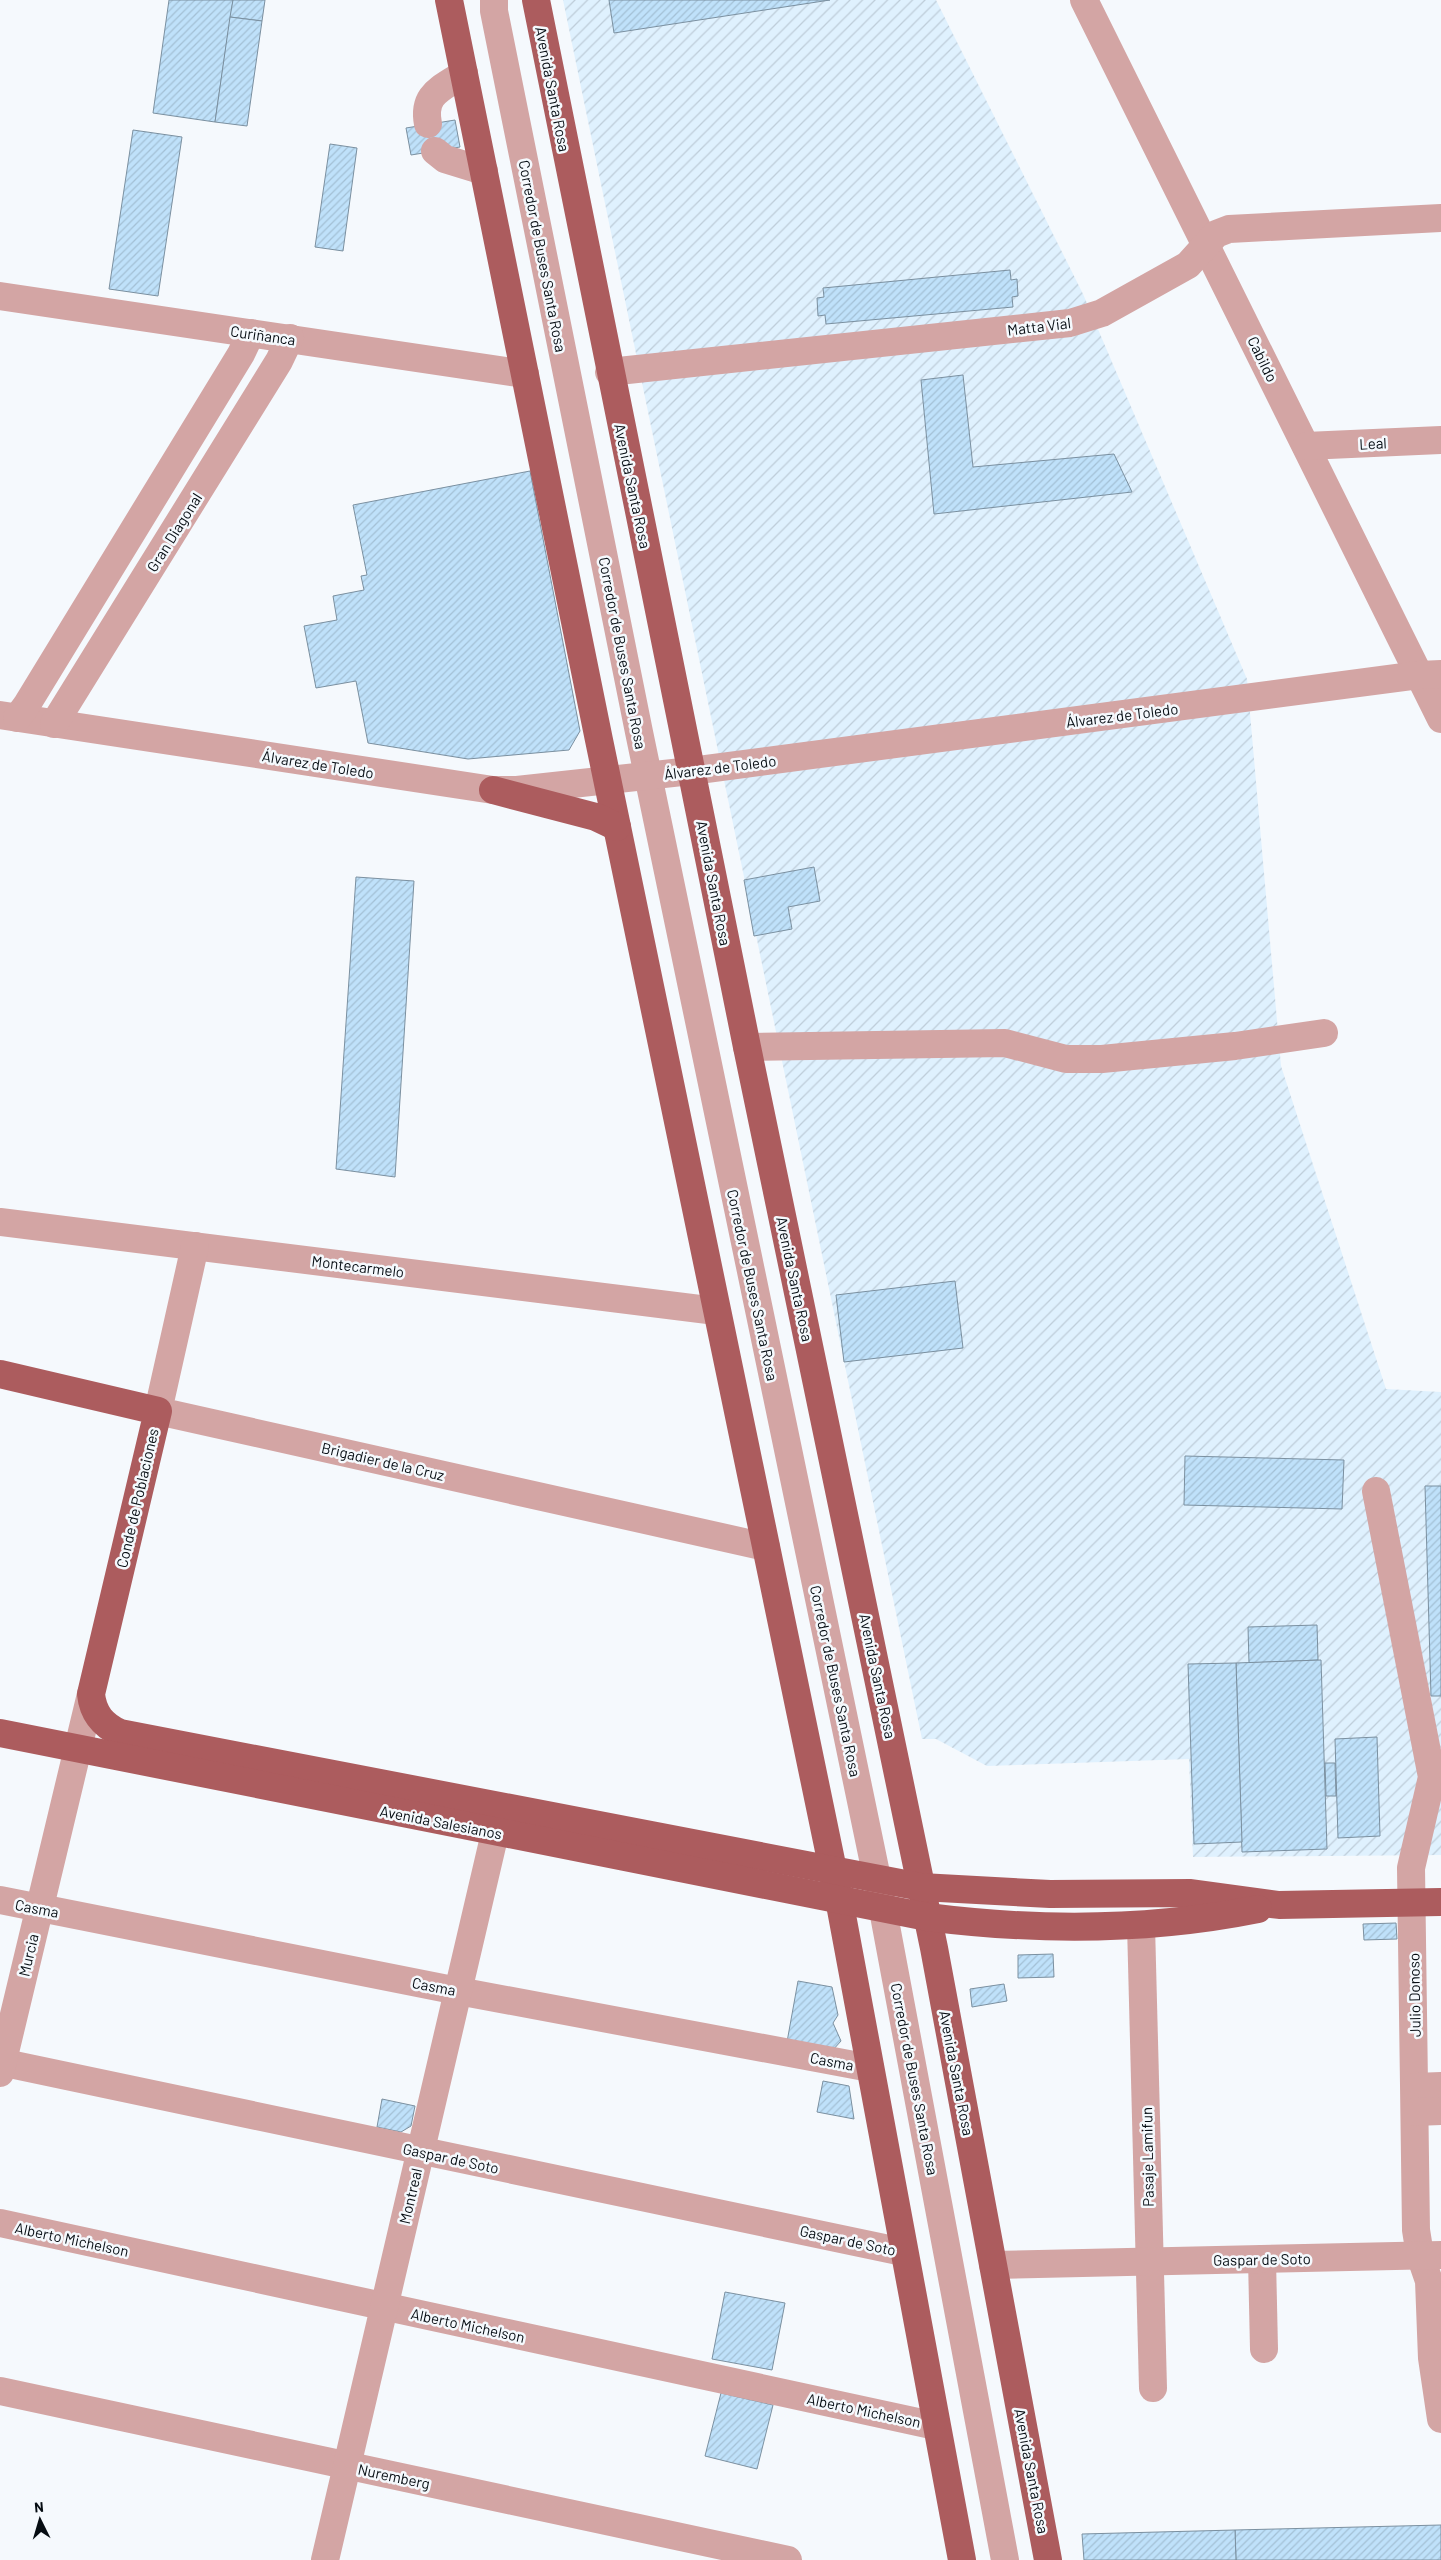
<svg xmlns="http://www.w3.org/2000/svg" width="1441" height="2560" viewBox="0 0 1441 2560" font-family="Barlow,sans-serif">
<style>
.industrial{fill:url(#industrial-furrows)}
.building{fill:url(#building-hatch);stroke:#7b90a0}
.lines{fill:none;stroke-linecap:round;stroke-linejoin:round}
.minor{stroke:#d3a5a4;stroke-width:28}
.major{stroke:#ac5c5e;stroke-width:28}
.labels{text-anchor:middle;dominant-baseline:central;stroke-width:5;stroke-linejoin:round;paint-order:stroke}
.street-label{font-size:15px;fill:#060d13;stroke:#f5f9fd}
</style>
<defs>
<pattern id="industrial-furrows" width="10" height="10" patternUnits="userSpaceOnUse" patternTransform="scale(1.25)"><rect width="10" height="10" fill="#dff1fe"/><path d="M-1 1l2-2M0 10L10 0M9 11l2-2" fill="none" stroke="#becdd9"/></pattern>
<pattern id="building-hatch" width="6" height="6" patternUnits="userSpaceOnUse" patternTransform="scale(1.25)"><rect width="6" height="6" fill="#bfe1fa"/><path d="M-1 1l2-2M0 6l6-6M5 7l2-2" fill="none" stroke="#a3c0d5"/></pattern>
</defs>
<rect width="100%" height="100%" fill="#f5f9fd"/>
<polygon class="industrial" points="563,0 936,0 1083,294 1247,679 1281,1066 1386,1389 1441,1392 1441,1855 1193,1857 1189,1759 987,1766 936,1739 922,1739"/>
<g class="building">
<polygon points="169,0 233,0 215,122 153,113"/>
<polygon points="233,0 265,0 262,21 230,17"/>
<polygon points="609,0 830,0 614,33"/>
<polygon points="230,17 262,21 247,126 215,122"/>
<polygon points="455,120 460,147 411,155 406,128"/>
<polygon points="133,130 182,137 158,296 109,289"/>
<polygon points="330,144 357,148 343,251 315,247"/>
<polygon points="1010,270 1011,280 1017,279 1018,296 1012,297 1013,307 826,324 825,315 818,316 817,298 824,297 823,288"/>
<polygon points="963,375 973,467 1114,454 1132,492 934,514 921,380"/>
<polygon points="530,471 580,731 569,750 468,759 368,743 356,681 316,688 304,626 337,620 333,596 364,590 361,576 367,575 353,505"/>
<polygon points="814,867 820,901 788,907 792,929 754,936 744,880"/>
<polygon points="356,877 414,881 395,1177 336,1169"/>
<polygon points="955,1281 963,1348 844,1362 836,1295"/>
<polygon points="1185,1456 1344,1460 1342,1509 1184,1505"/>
<polygon points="1425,1486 1441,1486 1441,1696 1431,1696"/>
<polygon points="1317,1625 1318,1660 1249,1663 1248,1627"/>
<polygon points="1321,1660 1327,1849 1242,1852 1236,1663"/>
<polygon points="1236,1663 1242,1842 1194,1844 1188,1664"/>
<polygon points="1377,1737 1380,1836 1338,1838 1335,1739"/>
<polygon points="1325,1763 1335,1763 1336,1796 1326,1796"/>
<polygon points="1396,1923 1397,1939 1364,1940 1363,1924"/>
<polygon points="1053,1954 1054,1977 1018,1978 1018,1955"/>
<polygon points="798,1981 832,1987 838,2015 833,2023 841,2041 832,2051 787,2042"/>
<polygon points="1004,1984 1007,2001 972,2007 970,1989"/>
<polygon points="823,2081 849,2086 854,2119 817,2112"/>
<polygon points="382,2099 415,2106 411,2126 401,2132 377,2127"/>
<polygon points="725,2292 785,2303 772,2370 712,2359"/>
<polygon points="721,2393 773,2405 757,2469 705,2456"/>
<polygon points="1441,2525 1441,2560 1236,2560 1235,2530"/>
<polygon points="1235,2530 1236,2560 1084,2560 1082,2534"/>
</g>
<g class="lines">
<g class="minor">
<polyline points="494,0 494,11 639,732 877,1878 1005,2560"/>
<polyline points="1084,0 1441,719"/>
<path d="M428,124C422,93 442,89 464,73"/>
<polyline points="435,151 445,159 484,171"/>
<polyline points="0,296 525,374"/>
<polyline points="609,372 1070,323 1102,313 1188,265 1216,234 1229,229 1441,218"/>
<polyline points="1306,446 1441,440"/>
<polyline points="0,715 493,790 517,790 691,771 1419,675 1441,674"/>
<polyline points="17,718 26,706 241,354 251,333"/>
<polyline points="54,724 279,361 290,338"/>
<polyline points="747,1047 1005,1043 1066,1059 1102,1059 1235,1046 1324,1033"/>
<polyline points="0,1222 716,1311"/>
<polyline points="195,1246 158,1411 766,1547"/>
<polyline points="1376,1491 1432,1777 1411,1868 1416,2230 1420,2255 1429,2281 1432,2358 1441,2419"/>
<polyline points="0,1900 458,1991 870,2068"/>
<polyline points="1141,1925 1153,2388"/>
<polyline points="0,2062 903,2252"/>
<polyline points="0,2073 91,1694"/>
<polyline points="1415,2087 1441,2086"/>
<polyline points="1415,2112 1441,2111"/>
<polyline points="0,2223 936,2426"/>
<polyline points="1262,2259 1264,2349"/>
<polyline points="993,2265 1441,2255"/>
<polyline points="0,2391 788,2560"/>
<polyline points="325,2560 495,1833"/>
</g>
<g class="major">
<polyline points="449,0 599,740 839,1899 962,2560"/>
<polyline points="536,0 747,1047 934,1948 1048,2560"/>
<polyline points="493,790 596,817 617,827"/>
<path d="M0,1374L158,1411L91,1694C93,1714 103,1725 120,1733L921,1887L1050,1894L1191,1893L1279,1905L1441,1902"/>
<path d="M0,1733L927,1917C1037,1931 1149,1931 1258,1909"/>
</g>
</g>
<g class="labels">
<g class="street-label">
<text transform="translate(553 89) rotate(79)">Avenida Santa Rosa</text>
<text transform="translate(543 256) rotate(79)">Corredor de Buses Santa Rosa</text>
<text transform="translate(1039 326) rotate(-7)">Matta Vial</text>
<text transform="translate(263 335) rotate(8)">Curiñanca</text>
<text transform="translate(1263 359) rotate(64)">Cabildo</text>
<text transform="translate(1373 443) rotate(-3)">Leal</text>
<text transform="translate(633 486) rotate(78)">Avenida Santa Rosa</text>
<text transform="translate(174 532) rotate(-58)">Gran Diagonal</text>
<text transform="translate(623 653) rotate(79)">Corredor de Buses Santa Rosa</text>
<text transform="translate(1122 715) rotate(-7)">Álvarez de Toledo</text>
<text transform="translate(318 764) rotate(9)">Álvarez de Toledo</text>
<text transform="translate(720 767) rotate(-7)">Álvarez de Toledo</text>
<text transform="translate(714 883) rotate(79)">Avenida Santa Rosa</text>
<text transform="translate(358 1266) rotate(7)">Montecarmelo</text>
<text transform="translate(795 1279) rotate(78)">Avenida Santa Rosa</text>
<text transform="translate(753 1285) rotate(78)">Corredor de Buses Santa Rosa</text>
<text transform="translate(383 1461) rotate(13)">Brigadier de la Cruz</text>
<text transform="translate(137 1498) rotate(-77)">Conde de Poblaciones</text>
<text transform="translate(878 1676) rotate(78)">Avenida Santa Rosa</text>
<text transform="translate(836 1681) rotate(78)">Corredor de Buses Santa Rosa</text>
<text transform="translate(441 1822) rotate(11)">Avenida Salesianos</text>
<text transform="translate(37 1908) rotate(11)">Casma</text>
<text transform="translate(28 1955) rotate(-77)">Murcia</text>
<text transform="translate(434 1986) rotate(11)">Casma</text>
<text transform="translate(1414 1995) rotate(-91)">Julio Donoso</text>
<text transform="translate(832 2061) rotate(11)">Casma</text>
<text transform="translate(957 2073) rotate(79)">Avenida Santa Rosa</text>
<text transform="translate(915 2079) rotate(79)">Corredor de Buses Santa Rosa</text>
<text transform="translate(1147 2157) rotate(-91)">Pasaje Lamifun</text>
<text transform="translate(451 2158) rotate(12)">Gaspar de Soto</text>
<text transform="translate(410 2196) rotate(-77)">Montreal</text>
<text transform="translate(72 2239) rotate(12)">Alberto Michelson</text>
<text transform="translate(848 2240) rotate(12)">Gaspar de Soto</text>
<text transform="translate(1262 2259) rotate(-1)">Gaspar de Soto</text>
<text transform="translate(468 2325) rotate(12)">Alberto Michelson</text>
<text transform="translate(864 2410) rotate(12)">Alberto Michelson</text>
<text transform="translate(1032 2471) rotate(79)">Avenida Santa Rosa</text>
<text transform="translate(394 2476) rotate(12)">Nuremberg</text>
</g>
</g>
<g transform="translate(40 2520) rotate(355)" stroke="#f5f9fd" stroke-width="4" paint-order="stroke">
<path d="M0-4L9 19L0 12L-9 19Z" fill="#060d13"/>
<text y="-8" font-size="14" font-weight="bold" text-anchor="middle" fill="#060d13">N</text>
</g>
</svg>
